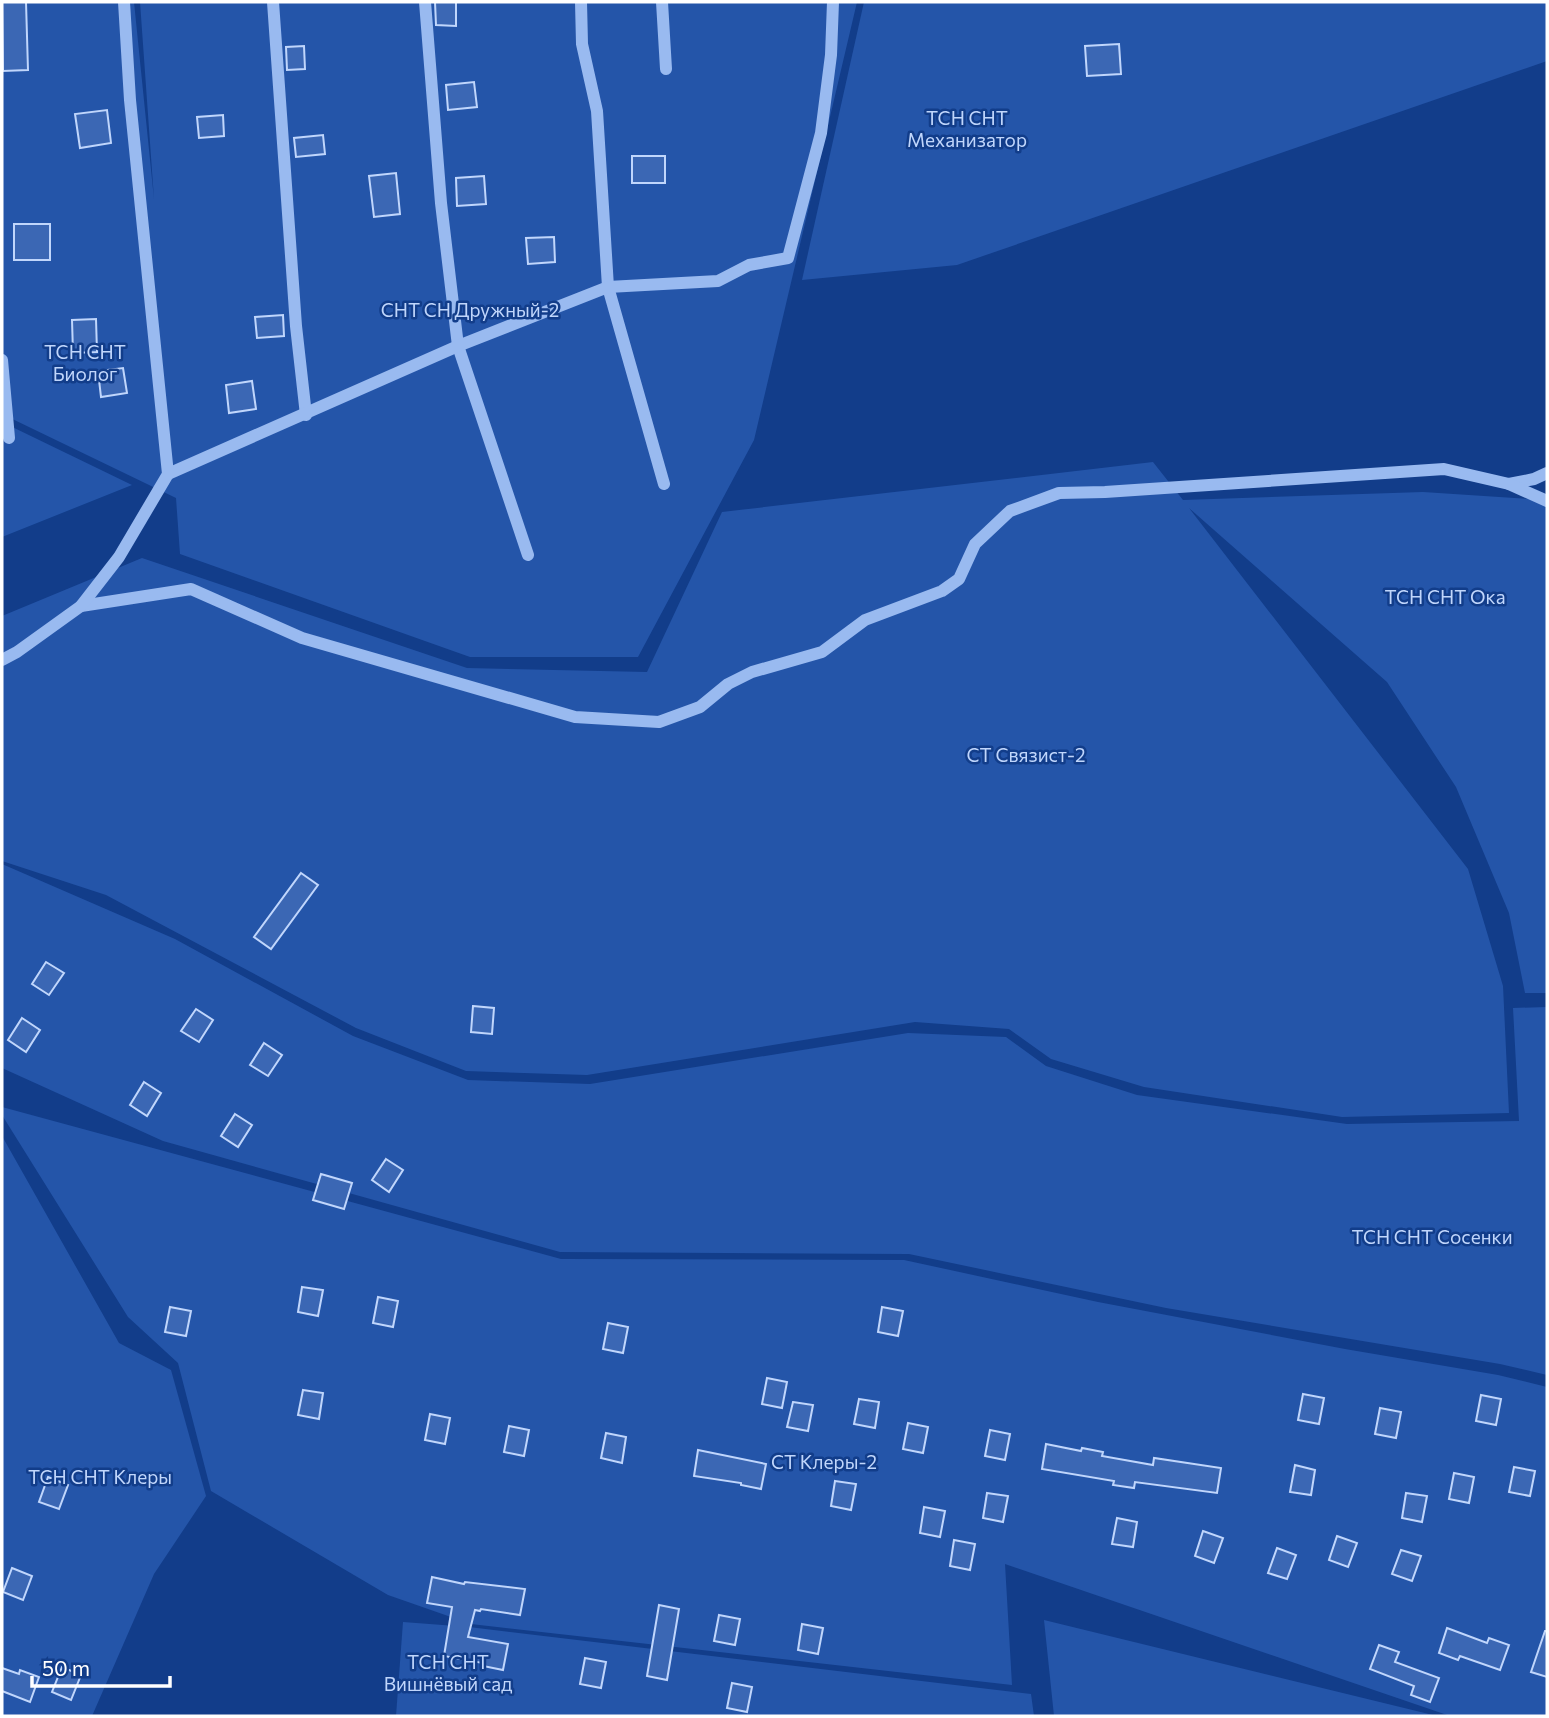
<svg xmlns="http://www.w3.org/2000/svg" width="1549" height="1718" viewBox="0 0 1549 1718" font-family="Commissioner,sans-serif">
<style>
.green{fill:#2455a9}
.building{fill:#3b67b4;stroke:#c0d6fc;stroke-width:2}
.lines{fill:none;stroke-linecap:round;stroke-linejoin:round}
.minor{stroke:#99baf0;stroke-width:12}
.labels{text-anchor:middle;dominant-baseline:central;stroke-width:5;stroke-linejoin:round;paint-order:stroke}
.park-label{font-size:19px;fill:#c0d6fc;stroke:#123d8a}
</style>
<rect width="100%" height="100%" fill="#123d8a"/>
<g class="green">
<polygon points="2,2 134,2 154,199 140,2 857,2 754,440 638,657 470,657 180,554 176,498 2,414"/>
<polygon points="864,2 1547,2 1547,61 957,265 802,280"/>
<polygon points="2,422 132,485 2,537"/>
<polygon points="1153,462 1183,500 1423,492 1547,500 1547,993 1525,993 1509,913 1456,787 1387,682 1189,508 1468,869 1503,986 1509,1113 1342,1117 1144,1087 1051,1059 1009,1029 915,1022 587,1075 466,1071 356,1028 106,895 2,861 2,616 142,558 467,668 647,672 722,512"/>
<polygon points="2,864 175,939 353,1036 468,1080 590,1084 908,1033 1006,1037 1046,1066 1137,1095 1347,1124 1519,1121 1513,1008 1547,1007 1547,1375 1500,1364 1166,1308 909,1254 560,1252 163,1141 2,1068"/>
<polygon points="2,1107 561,1259 904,1260 1098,1302 1345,1349 1498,1375 1547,1387 1547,1716 1450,1716 1005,1564 1012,1685 471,1624 388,1595 211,1491 178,1363 128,1317 2,1115"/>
<polygon points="2,1136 119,1343 171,1370 206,1496 154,1574 92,1716 2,1716"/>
<polygon points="1044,1620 1437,1716 1054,1716"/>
<polygon points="403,1622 469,1627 1031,1694 1034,1716 396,1716"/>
</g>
<g class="building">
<polygon points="2,2 26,2 28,70 3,71"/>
<polygon points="435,2 456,2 456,26 436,25"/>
<polygon points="1119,44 1121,74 1087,76 1085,46"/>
<polygon points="304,46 305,69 287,70 286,47"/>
<polygon points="474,82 477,107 448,110 446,85"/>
<polygon points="107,110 111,143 80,148 75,114"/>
<polygon points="223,115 224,136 199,138 197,117"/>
<polygon points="323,135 325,154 296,157 294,138"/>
<rect x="632" y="156" width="33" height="27"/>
<polygon points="396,173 400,214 374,217 369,176"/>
<polygon points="484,176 486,204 457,206 456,178"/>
<rect x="14" y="224" width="36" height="36"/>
<polygon points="554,237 555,262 528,264 526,238"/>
<polygon points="283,315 284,336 257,338 255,317"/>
<polygon points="96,319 97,352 73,353 72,320"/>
<polygon points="123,368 127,393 101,397 98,371"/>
<polygon points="252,381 256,409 229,413 226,385"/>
<polygon points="301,873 318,885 271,949 254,937"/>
<polygon points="46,962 64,973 49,995 32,984"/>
<polygon points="473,1006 494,1008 492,1034 471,1032"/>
<polygon points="196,1009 213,1020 199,1042 181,1031"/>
<polygon points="22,1018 40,1030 26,1052 8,1040"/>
<polygon points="264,1043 282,1055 268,1076 250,1065"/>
<polygon points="144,1082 161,1093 147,1116 130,1105"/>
<polygon points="235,1114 252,1125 238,1147 221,1136"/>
<polygon points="386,1159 403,1170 389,1192 372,1180"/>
<polygon points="321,1174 352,1183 344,1209 313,1200"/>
<polygon points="302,1287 323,1290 318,1316 298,1312"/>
<polygon points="378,1297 398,1301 393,1327 373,1323"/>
<polygon points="170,1307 191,1311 186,1336 165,1332"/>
<polygon points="882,1307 903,1311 898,1336 878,1332"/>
<polygon points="608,1323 628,1327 623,1353 603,1349"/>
<polygon points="767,1378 787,1382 782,1408 762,1404"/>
<polygon points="303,1390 323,1393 319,1419 298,1415"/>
<polygon points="1303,1394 1324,1398 1319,1424 1298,1420"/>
<polygon points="1481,1395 1501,1399 1496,1425 1476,1421"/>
<polygon points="859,1399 879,1402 875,1428 854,1424"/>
<polygon points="793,1402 813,1405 808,1431 787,1427"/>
<polygon points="1380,1408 1401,1412 1396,1438 1375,1434"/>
<polygon points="430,1414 450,1418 445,1444 425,1440"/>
<polygon points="908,1423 928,1427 923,1453 903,1449"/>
<polygon points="509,1426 529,1430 524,1456 504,1452"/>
<polygon points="990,1430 1010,1434 1005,1460 985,1456"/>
<polygon points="606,1433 626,1437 622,1463 601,1458"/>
<polygon points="1046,1444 1081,1451 1082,1448 1103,1452 1102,1456 1153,1465 1154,1458 1221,1468 1217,1493 1135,1482 1134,1488 1113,1485 1114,1481 1042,1469"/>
<polygon points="698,1450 766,1464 761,1489 741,1485 741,1483 694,1476"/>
<polygon points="1295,1465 1315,1470 1311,1495 1290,1492"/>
<polygon points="1514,1467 1535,1471 1530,1496 1509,1492"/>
<polygon points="1454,1473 1474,1477 1469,1503 1449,1499"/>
<polygon points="48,1477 68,1485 59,1509 39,1502"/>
<polygon points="835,1481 856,1484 851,1510 831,1506"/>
<polygon points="987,1493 1008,1496 1003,1522 983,1518"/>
<polygon points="1406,1493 1427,1496 1422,1522 1402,1518"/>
<polygon points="924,1507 945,1511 940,1537 920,1533"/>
<polygon points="1117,1518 1137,1522 1133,1547 1112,1544"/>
<polygon points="1203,1531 1223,1538 1214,1563 1195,1556"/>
<polygon points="1337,1536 1357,1543 1348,1567 1329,1560"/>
<polygon points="954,1540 975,1544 970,1570 950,1566"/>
<polygon points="1277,1548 1296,1555 1287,1579 1268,1573"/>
<polygon points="1401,1550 1421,1556 1412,1581 1392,1574"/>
<polygon points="12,1568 32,1576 23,1600 3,1592"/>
<polygon points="432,1577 464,1584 465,1582 525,1589 520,1615 481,1609 480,1611 475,1610 468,1637 508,1644 503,1670 483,1666 483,1663 444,1656 452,1607 427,1603"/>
<polygon points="659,1605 679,1609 667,1680 647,1676"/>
<polygon points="719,1615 740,1619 735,1645 714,1641"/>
<polygon points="802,1624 823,1628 818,1654 798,1650"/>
<polygon points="1447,1628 1487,1643 1489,1638 1509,1645 1500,1670 1460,1656 1458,1660 1439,1653"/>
<polygon points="1545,1631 1547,1631 1547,1677 1531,1672"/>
<polygon points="1379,1645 1399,1652 1395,1662 1439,1678 1430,1702 1411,1695 1414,1686 1370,1669"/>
<polygon points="585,1658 606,1662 601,1688 580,1684"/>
<polygon points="62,1667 81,1675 71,1700 52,1692"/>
<polygon points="2,1668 19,1674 20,1670 39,1677 30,1702 2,1691"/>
<polygon points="732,1683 752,1687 747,1712 727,1708"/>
</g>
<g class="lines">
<g class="minor">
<polyline points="273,2 296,326 306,415"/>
<polyline points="425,2 441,203 458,346 528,555"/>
<polyline points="581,2 582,44 597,111 608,287 664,484"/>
<polyline points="662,2 666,69"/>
<polyline points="2,360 9,438"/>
<polyline points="168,474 458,346 608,287 718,281 749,265 788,258 821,133 831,55 833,2"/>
<polyline points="1509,484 1534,479 1547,473"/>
<polyline points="81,606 191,589 302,638 575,717 659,722 700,707 728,684 752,672 822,652 865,620 942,591 959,579 975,544 1010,511 1059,493 1105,492 1444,469 1509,484 1547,501"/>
<polyline points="2,660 17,652 81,606 119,557 168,474 130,100 124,2"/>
</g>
</g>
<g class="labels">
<g class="park-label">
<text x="967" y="117">ТСН СНТ<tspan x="967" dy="22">Механизатор</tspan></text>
<text x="470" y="309">СНТ СН Дружный-2</text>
<text x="85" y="351">ТСН СНТ<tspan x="85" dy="22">Биолог</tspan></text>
<text x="1445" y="596">ТСН СНТ Ока</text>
<text x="1026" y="754">СТ Связист-2</text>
<text x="1432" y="1236">ТСН СНТ Сосенки</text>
<text x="824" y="1461">СТ Клеры-2</text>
<text x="100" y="1476">ТСН СНТ Клеры</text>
<text x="448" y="1661">ТСН СНТ<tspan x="448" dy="22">Вишнёвый сад</tspan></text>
</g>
</g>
<rect width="1549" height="1718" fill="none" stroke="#ffffff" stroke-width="7"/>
<path d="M32 1676v10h138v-10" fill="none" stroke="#ffffff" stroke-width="3.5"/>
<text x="42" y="1676" font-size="21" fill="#ffffff" stroke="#123d8a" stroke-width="5" paint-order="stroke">50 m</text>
</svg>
